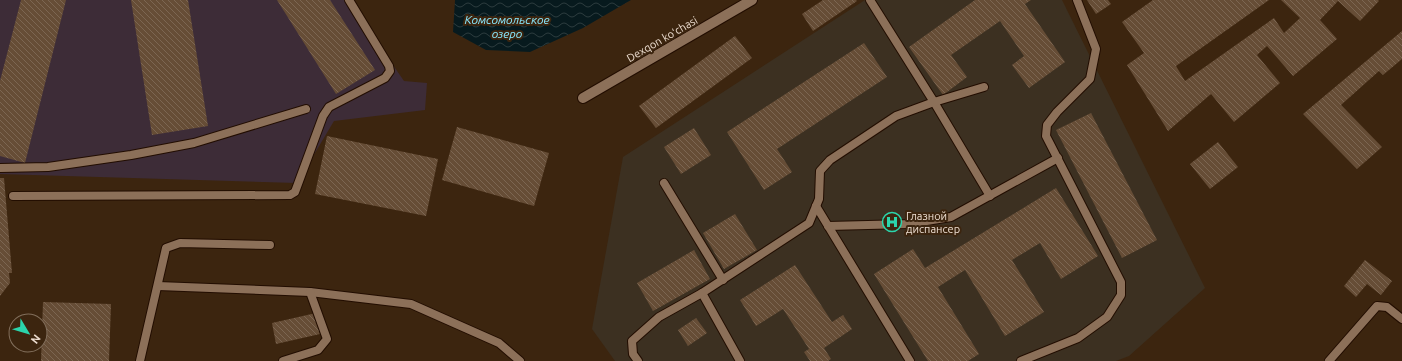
<svg xmlns="http://www.w3.org/2000/svg" width="1402" height="361" viewBox="0 0 1402 361" font-family="Ubuntu,sans-serif">
<style>
.education{fill:#3d2c37}
.medical{fill:#3c3021}
.water{fill:url(#water-waves)}
.building{fill:url(#building-back-hatch)}
.lines{fill:none;stroke-linecap:round;stroke-linejoin:round}
.lane-casing{stroke:#220d00;stroke-width:10}
.street-casing{stroke:#220d00;stroke-width:12}
.lane{stroke:#8c7059;stroke-width:8}
.street{stroke:#8c7059;stroke-width:10}
.labels{text-anchor:middle;dominant-baseline:central;stroke-width:4;stroke-linejoin:round;paint-order:stroke}
.street-label{font-size:11px;fill:#ecddd0;stroke:#3c250f}
.poi-label{font-size:11px;fill:#ecddd0;stroke:#3c250f;text-anchor:start}
.water-label{font-size:12px;font-style:italic;fill:#89e9ff;stroke:#3c250f}
</style>
<defs>
<pattern id="water-waves" width="16" height="10" patternUnits="userSpaceOnUse"><rect width="16" height="10" fill="#071a1e"/><path d="M0 5q4-4 8 0t8 0" fill="none" stroke="#2b3b3e"/></pattern>
<pattern id="building-back-hatch" width="6" height="6" patternUnits="userSpaceOnUse"><rect width="6" height="6" fill="#664d36"/><path d="M-1 5l2 2M0 0l6 6M5-1l2 2" fill="none" stroke="#7c6652"/></pattern>
</defs>
<rect width="100%" height="100%" fill="#3c250f"/>
<polygon class="education" points="0,0 348,0 404,81 427,83 425,110 334,121 297,183 0,174"/>
<polygon class="medical" points="865,0 1062,0 1205,288 1129,356 1116,361 615,361 592,329 623,157"/>
<polygon class="water" points="455,0 631,0 583,28 530,52 486,50 453,32"/>
<g class="building">
<polygon points="21,0 66,0 25,163 0,156 0,81"/>
<polygon points="131,0 188,0 208,126 152,135"/>
<polygon points="277,0 330,0 375,70 336,94"/>
<polygon points="823,0 856,0 857,1 813,31 802,14"/>
<polygon points="975,0 1031,0 1025,4 1065,62 1029,88 1012,65 1024,56 1000,21 951,55 967,77 943,95 909,47"/>
<polygon points="1087,0 1108,0 1111,4 1096,14"/>
<polygon points="1153,0 1269,0 1176,66 1185,81 1274,18 1284,33 1300,18 1281,0 1378,0 1379,1 1360,21 1338,1 1320,20 1337,39 1293,76 1267,46 1257,55 1280,83 1234,122 1211,94 1168,131 1127,65 1144,53 1122,22"/>
<polygon points="1402,31 1402,59 1383,75 1379,71 1341,105 1382,147 1357,169 1303,114"/>
<polygon points="735,36 752,58 656,128 639,106"/>
<polygon points="864,43 887,77 777,149 792,172 764,190 727,132"/>
<polygon points="1091,113 1157,240 1122,258 1056,130"/>
<polygon points="457,127 549,153 534,206 442,180"/>
<polygon points="694,128 711,155 681,174 664,147"/>
<polygon points="327,136 438,159 426,216 315,194"/>
<polygon points="1218,142 1238,167 1210,189 1190,164"/>
<polygon points="0,178 4,178 12,273 9,273 10,283 0,296"/>
<polygon points="1056,188 1098,256 1061,279 1040,243 1012,260 1044,312 1005,336 965,270 938,287 979,354 968,361 928,361 874,274 913,249 925,268"/>
<polygon points="735,214 757,250 724,269 703,233"/>
<polygon points="694,250 710,279 653,311 637,283"/>
<polygon points="1365,260 1392,281 1381,295 1367,284 1356,297 1344,286"/>
<polygon points="795,265 832,322 843,315 852,329 824,348 831,359 828,361 810,361 804,352 809,349 783,309 756,326 740,300"/>
<polygon points="43,302 111,304 109,361 41,361"/>
<polygon points="316,313 320,334 276,344 272,323"/>
<polygon points="696,318 707,333 688,346 678,330"/>
</g>
<g class="lines">
<defs>
<g id="lane">
<polyline points="870,0 934,102 990,196"/>
<polyline points="0,168 48,167 131,155 194,143 306,109"/>
<polyline points="664,183 723,280"/>
<polyline points="13,196 290,195 295,192 323,116 329,107 385,78 390,71 389,66 349,0"/>
<polyline points="816,206 910,361"/>
<polyline points="828,226 908,224 951,217 1058,158"/>
<polyline points="158,286 310,292 411,304 499,343 520,361"/>
<polyline points="702,293 740,361"/>
<polyline points="140,361 166,248 180,243 270,245"/>
<polyline points="283,361 318,350 327,339 310,292"/>
<polyline points="638,361 633,354 632,341 659,317 702,293 809,223 819,199 820,171 830,160 896,116 934,102 984,87"/>
<polyline points="1021,361 1078,338 1107,317 1121,295 1121,282 1046,136 1047,125 1057,112 1090,79 1096,49 1077,0"/>
<polyline points="1329,361 1377,306 1387,307 1402,319"/>
</g>
<polyline id="street" points="583,98 752,0"/>
</defs>
<use href="#lane" class="lane-casing"/>
<use href="#street" class="street-casing"/>
<use href="#lane" class="lane"/>
<use href="#street" class="street"/>
</g>
<defs>
<symbol id="hospital-ring" viewBox="-11 -11 22 22"><circle r="9.5" fill="#3c250f" stroke="#2bd5ac" stroke-width="1.5"/><path d="M-5-5h3v3.5h4V-5h3V5h-3V1.5h-4V5h-3Z" fill="#2bd5ac"/></symbol>
</defs>
<g fill-rule="evenodd">
<use href="#hospital-ring" x="881" y="211" width="22" height="22"/>
</g>
<g class="labels">
<g class="street-label">
<text transform="translate(662 39) rotate(-30)">Dexqon koʻchasi</text>
</g>
<g class="poi-label">
<text x="906" y="216">Глазной<tspan x="906" dy="13">диспансер</tspan></text>
</g>
<g class="water-label">
<text x="507" y="19">Комсомольское<tspan x="507" dy="14">озеро</tspan></text>
</g>
</g>
<g transform="translate(28 333) rotate(128)"><circle r="19" fill="#3c250f" stroke="#826f5c"/>
<path d="M0-3L7 15L0 10L-7 15Z" fill="#2bd5ac"/>
<text y="-6" font-size="11" font-weight="bold" text-anchor="middle" fill="#ecddd0">N</text>
</g>
</svg>
